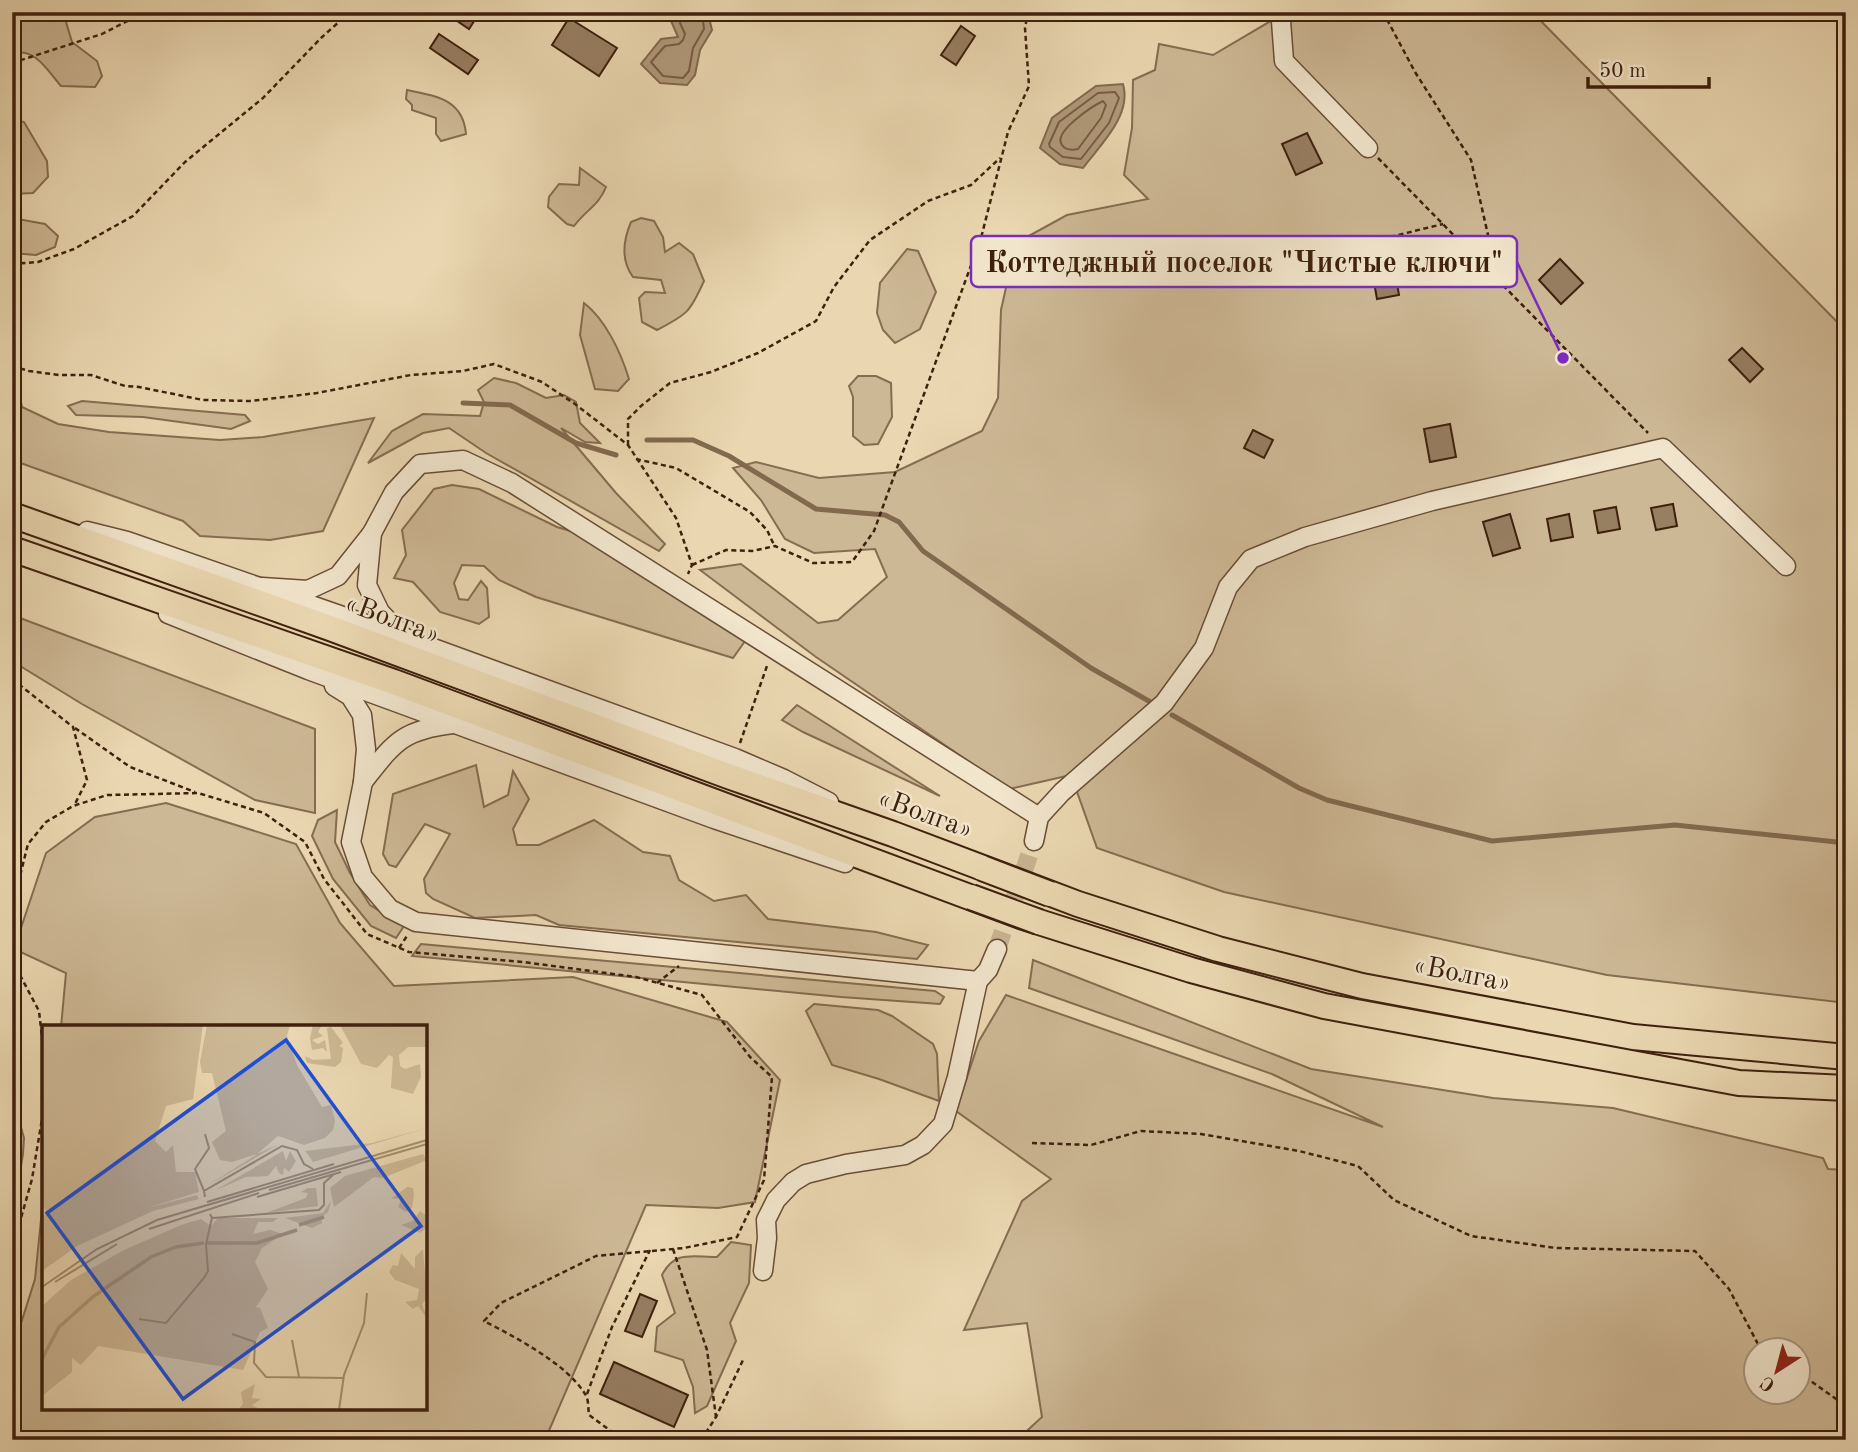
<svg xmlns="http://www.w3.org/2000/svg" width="1858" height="1452" font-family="'Old Standard TT',serif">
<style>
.green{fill:#cdb895;stroke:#866c51;stroke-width:2;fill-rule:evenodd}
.water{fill:#b09979;stroke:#82694e;stroke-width:2}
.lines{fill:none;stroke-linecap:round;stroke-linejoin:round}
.shore{stroke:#775c43;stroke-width:2}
.stream{stroke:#82694e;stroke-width:5}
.building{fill:#977f62;stroke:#3e200d;stroke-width:2}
.minor-tunnel{stroke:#c8b290;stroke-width:18;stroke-dasharray:18 9;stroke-linecap:butt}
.minor-casing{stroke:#694e36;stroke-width:21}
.highway-casing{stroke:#3e200d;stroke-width:28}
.path{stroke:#3e200d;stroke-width:2.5;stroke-dasharray:5 3.5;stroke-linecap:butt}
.minor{stroke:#f1e5cc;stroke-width:18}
.highway{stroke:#ead7b1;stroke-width:24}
.highway-bridge-casing{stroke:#3e200d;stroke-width:28;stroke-linecap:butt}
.highway-bridge{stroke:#ead7b1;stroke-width:24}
.labels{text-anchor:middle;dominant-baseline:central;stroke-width:5;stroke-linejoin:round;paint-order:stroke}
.street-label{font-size:28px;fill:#3e200d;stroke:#f1e5cc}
.inset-river{fill:none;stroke:#b09979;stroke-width:3.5}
.inset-road{fill:none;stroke:#a58e6f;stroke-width:2}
.view{fill:#1d4ed8;fill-opacity:0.15;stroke:#1d4ed8;stroke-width:3.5}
.inset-edge{fill:none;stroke:#3e200d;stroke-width:3.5}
.leader{fill:none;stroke:#7b2cbf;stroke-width:2.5}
.callout-dot{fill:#7b2cbf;stroke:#f1e5cc;stroke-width:2.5}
.callout{fill:#f1e5cc;stroke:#7b2cbf;stroke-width:2.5}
.callout-label{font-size:30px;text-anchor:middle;font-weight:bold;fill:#3e200d}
</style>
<rect width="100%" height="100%" fill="#ead7b1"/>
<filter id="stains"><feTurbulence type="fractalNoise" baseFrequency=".00286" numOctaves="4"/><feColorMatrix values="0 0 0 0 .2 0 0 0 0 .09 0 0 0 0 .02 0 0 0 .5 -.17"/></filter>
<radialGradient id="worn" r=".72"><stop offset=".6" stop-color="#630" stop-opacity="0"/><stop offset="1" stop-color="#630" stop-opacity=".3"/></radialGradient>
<g class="green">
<path d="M12 12H63L72 42 97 61 102 76 95 87 61 86C48 71 34 46 12 54Z"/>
<polygon points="1286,12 1532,12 1846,331 1846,1003 1607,975 1224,892 1097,848 1071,775 1009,789 816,657 700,570 741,564 818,623 838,620 887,577 875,549 814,553 785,539 761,500 733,468 756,462 819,478 895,472 982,431 998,398 1001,310 1016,243 1067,215 1148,199 1124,175 1132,128 1133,80 1155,70 1159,44 1213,55"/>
<path d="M407 90C436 96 463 99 466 134L441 141 436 134V118L412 110V105L406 99Z"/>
<polygon points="12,119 24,122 47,161 48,177 33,193 12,194"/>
<path d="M580 168 606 187C599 205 586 210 574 226L567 224 548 207 549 197 559 184 579 185Z"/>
<polygon points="12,218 45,224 58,236 55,247 36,255 12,253"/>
<path d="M641 218 654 221 663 237 665 252 679 243 693 254 704 281C690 312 688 314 657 330L642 322 639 298 645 292 665 293 661 280 633 277C621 261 623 241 631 222Z"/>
<polygon points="907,249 918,251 936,292 920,329 895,343 883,330 877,313 880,283"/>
<path d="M584 303C606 320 621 353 629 379L618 391 595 389 580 335Z"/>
<polygon points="858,376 876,376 891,383 892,417 878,444 864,445 853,436 853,397 849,386"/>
<polygon points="494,378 516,383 546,398 564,395 576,402 580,423 600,443 585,442 561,428 616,493 665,544 659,551 486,453 449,428 423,433 368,463 392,431 423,414 480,416 484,402 478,390"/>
<polygon points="12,384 17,385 22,407 58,424 109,432 220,440 263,437 374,418 323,531 270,540 200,536 183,521 12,460"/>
<polygon points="82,401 245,415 250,421 231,429 143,417 76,415 68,406"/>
<polygon points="452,485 479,489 557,527 574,532 745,641 733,658 536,597 499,580 484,566 462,565 454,583 459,599 468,600 481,581 487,588 489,617 479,624 440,612 413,582 394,578 406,555 402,530 434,489"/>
<polygon points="12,615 315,729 315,813 255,800 82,704 12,661"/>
<polygon points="797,705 940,796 803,732 782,720"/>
<polygon points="476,765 484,807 508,795 513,771 529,799 513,829 517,845 539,845 594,820 643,852 670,856 679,880 714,901 746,895 768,919 876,932 928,945 917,959 559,925 536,915 475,918 433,899 426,893 424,879 450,834 425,824 396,867 389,865 383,854 393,794"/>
<polygon points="166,803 296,844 340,923 394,986 573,977 727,1022 780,1080 755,1202 718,1208 646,1205 545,1440 12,1440 12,1352 35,1279 44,1190 44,1408 425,1408 425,1027 61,1027 66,973 14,949 46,853 95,817"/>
<polygon points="337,810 335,842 350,873 370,905 404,926 396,938 371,926 333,879 312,836 318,820"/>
<polygon points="421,944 935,991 944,997 940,1004 841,997 412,956"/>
<path d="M1033 960 1311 1069 1493 1098 1613 1108 1823 1158 1828 1169 1846 1170V1440H1017L1042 1417 1027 1323 964 1330 1022 1201 1051 1179 956 1111 979 1041 1006 995 1383 1127 1272 1074 1029 988ZM1756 1350H1798V1392H1756Z"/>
<polygon points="814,1004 878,1010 892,1016 933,1044 937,1054 939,1101 879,1079 832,1065 806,1011"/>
<polygon points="18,1116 24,1138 23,1154 12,1223 12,1123"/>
<path d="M731 1242 751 1245 749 1283 730 1323 736 1341 707 1406 695 1413 693 1387 683 1360 655 1351 657 1327 675 1313 662 1275C675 1250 692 1257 717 1257Z"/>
</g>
<g class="water">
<polygon points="679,12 708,13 712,30 700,50 695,75 687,85 660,83 641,64 661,39 678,37 671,21"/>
<path d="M1123 84C1132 115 1101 144 1083 168L1060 164 1040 148 1052 118 1096 86Z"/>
</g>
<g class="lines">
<g class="shore">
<polyline points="684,12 680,23 685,34 683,40 679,44 665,46 651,62 663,76 683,78 689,71 693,48 704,29 702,12"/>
<polygon points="1115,92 1119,98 1109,123 1081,159 1063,157 1050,147 1049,144 1059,122 1098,93"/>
<path d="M1103 101 1106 105 1101 118 1078 149C1073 150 1066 151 1062 145 1052 132 1093 106 1103 101Z"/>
</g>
<g class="stream">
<polyline points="463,403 510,405 576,443 616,455"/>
<polyline points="647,440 693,440 729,456 816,509 885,515 899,522 923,551 1091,668 1154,704"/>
<polyline points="1172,715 1299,788 1327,800 1492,841 1675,825 1846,843"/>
</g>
</g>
<g class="building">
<polygon points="444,12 473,12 478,15 469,29"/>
<polygon points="569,18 617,48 599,76 552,45"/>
<polygon points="961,26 975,36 956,65 941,55"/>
<polygon points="439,34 478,60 468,74 430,48"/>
<polygon points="1307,133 1322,163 1296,175 1282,144"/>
<polygon points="1560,259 1583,283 1561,304 1539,280"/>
<polygon points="1393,260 1399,295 1377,299 1371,265"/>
<polygon points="1742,348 1763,369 1750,382 1729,360"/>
<polygon points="1450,424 1456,457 1430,462 1424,429"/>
<polygon points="1253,430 1273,440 1264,458 1244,448"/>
<polygon points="1673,504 1677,526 1656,530 1651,508"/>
<polygon points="1616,507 1620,529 1598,533 1594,511"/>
<polygon points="1510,514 1520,548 1493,556 1483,522"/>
<polygon points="1569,514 1573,537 1551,541 1547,519"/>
<polygon points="640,1294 657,1301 642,1337 625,1331"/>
<polygon points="614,1362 688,1395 674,1427 600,1394"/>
</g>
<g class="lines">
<polyline class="minor-tunnel" points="997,949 1034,841"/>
<defs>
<g id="minor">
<polyline points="1285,12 1281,21 1284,61 1368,148"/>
<polyline points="87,531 127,541 403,637 735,758 784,779 829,802"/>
<polyline points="372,533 367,585 380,612 401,634"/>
<polyline points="262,587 308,590 338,576 372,533 394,492 420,464 463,460 512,483 1039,817 1034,841"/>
<polyline points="168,614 308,670 714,819 845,863"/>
<polyline points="334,686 350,696 362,715 366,749 363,782 351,842 363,877 390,909 416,922 978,981 988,970 997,949"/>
<path d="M363 782C394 743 401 730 453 724"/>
<polyline points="1039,817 1062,792 1164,703 1204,648 1228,587 1251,559 1305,537 1432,501 1663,448 1786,566"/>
<polyline points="763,1271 767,1238 766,1220 776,1200 793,1182 806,1174 846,1164 905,1155 923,1145 943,1124 957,1077 978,981"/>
</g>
<g id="highway">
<polyline points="12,515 330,628 728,776 893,834 1078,904 1218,949 1362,986 1633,1037 1846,1057"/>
<polyline points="12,549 394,682 1023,917 1191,970 1324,1006 1739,1083 1846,1088"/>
</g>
</defs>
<use href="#minor" class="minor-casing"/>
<use href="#highway" class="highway-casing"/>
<g class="path">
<polyline points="1383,12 1415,72 1471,160 1498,279"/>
<polyline points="12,63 102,34 145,12"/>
<polyline points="1378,158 1648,433"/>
<polyline points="1349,247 1443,224"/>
<polyline points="12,264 38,262 74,249 133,216 185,162 263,98 321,38 350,12"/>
<polyline points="12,366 29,371 59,375 91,375 125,386 139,387 203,400 251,401 317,393 411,375 463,371 494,364 542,382 575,404 628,445 676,518 692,565 688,574"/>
<polyline points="628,445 628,419 641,406 670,383 711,372 758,353 816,321 834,287 870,240 928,201 971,185 1000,158"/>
<polyline points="636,459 676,468 750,512 767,530 774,545"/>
<polyline points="692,565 726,550 752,551 775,546 813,563 852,562 874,531 981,238 1008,132 1029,86 1025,28 1028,12"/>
<polyline points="12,679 73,727 87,780 74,806"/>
<polyline points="75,728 130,767 195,792"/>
<polyline points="740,743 768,663"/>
<path d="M12 908 28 844 46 822 73 806 107 795 198 793 264 813 305 842 324 879 367 934 409 952 523 962 636 977 702 995 750 1057 772 1077 764 1180 737 1237 684 1248 596 1256 501 1303 484 1321C515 1337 567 1364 585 1394 589 1399 588 1409 589 1415L623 1440"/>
<polyline points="399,948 407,936"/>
<polyline points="12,960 39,1011 44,1055"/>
<polyline points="657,983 679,966"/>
<polyline points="1032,1143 1091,1145 1141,1131 1201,1134 1299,1151 1358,1166 1394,1200 1471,1236 1556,1248 1695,1251 1729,1289 1759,1346 1766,1350"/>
<polyline points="673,1249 707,1350 716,1417"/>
<polyline points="12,1250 32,1179 44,1107"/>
<polyline points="1798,1372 1846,1406"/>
<polyline points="587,1394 612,1327 650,1250"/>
<polyline points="701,1440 716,1417 743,1360"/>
</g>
<use href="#minor" class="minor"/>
<use href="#highway" class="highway"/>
<defs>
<g id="highway-bridge">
<polyline points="982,868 1050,894"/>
<polyline points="971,897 1039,922"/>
</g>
</defs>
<use href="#highway-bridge" class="highway-bridge-casing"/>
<use href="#highway-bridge" class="highway-bridge"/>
</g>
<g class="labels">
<g class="street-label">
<text transform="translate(392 620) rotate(20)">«Волга»</text>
<text transform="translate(925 815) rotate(20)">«Волга»</text>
<text transform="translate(1462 975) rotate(11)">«Волга»</text>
</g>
</g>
<g transform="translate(42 1025)">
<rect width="385" height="385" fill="#ead7b1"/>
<path d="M0 0H161L151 74 124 81 113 116 124 127 131 120 134 147H153L157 167 105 183 155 170 157 174 111 186 35 221 0 246V194L4 187 0 178ZM165 0H248L245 11 255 40 280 82 289 80 293 96 291 105 283 113 262 120 236 111 215 129 237 119 165 161 215 129 190 137 178 135 170 117 184 106 170 48H160L158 37ZM271 0H280L276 7 281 11 270 15 276 19 283 15 285 27 281 23 270 25 268 13ZM298 0H385V22H366L357 30 358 41 363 44 378 39 379 52 371 69 349 63 351 32 347 30 335 43 319 39ZM289 2 301 18 297 21 301 23 299 37 293 42 265 38 263 31 271 35 289 34 285 3ZM385 103 271 137 263 126 330 118ZM241 126 244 136 248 126 254 136 247 147 242 143 241 150 237 148 234 141 226 151 204 152 172 166ZM381 129 385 135 341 153 332 152 292 182 288 163 303 151ZM365 162 371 163 372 170 370 183 364 187 356 182 360 173 349 174ZM265 163H274L276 181 224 188 264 173 266 168 259 167ZM289 176 286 187 279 192 280 198 270 203 243 193 281 188ZM378 186 385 191V202L378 208 359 200 371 196ZM176 193H236L231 197H216L211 209 228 205 241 209 220 223 213 237 226 264 214 282 218 283 226 303 218 307 201 345 56 321 39 340 30 333V347L0 371V281L29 255 82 225 139 200 159 194 169 201ZM381 224 385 273 380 279 385 293 376 281 371 284 363 277 375 275 377 264 353 255 347 247 351 240 356 241 359 228 373 244V232ZM213 359 210 373 219 374 210 380 219 385H196L201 379 199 367Z" fill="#cdb895"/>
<path class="inset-river" d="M257 200 282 192M165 218H215L255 205M0 334 17 302 52 271 109 232 134 222 162 218"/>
<path class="inset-road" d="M227 165 385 119M162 166 153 144 167 123 163 109M163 172 162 166 240 121 255 125 262 139 271 144M215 172 299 147M165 177 292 139M168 189 170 193 277 185 282 180V158L291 150M107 204 217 168M13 257 75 219M0 262 55 224 115 195 385 115M97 294 124 298 162 253 166 246 164 219 170 193M190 309 213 317 212 338 224 352 301 353M250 315 257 352M297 385 302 350 322 298 325 268"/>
<path class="view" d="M244 15 379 201 141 374 5 188Z"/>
<rect width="385" height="385" class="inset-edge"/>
</g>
<path class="leader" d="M1563 358L1517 262"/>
<circle class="callout-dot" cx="1563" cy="358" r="7"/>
<rect class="callout" x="971" y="236" width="546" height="51" rx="7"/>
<g class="callout-label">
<text x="1244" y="272">Коттеджный поселок "Чистые ключи"</text>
</g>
<rect width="1858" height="1452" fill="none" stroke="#ead7b1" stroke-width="42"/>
<rect x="14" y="14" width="1830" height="1424" fill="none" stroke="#3e200d" stroke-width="3.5"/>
<rect x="21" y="21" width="1816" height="1410" fill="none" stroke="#3e200d" stroke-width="2"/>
<g transform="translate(1777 1371) rotate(216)"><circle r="33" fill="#f1e5cc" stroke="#a99680" stroke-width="2"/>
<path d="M0-5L12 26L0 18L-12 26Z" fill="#8f2418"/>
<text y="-10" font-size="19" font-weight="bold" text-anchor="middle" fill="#3e200d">С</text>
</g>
<path d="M1588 77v10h121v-10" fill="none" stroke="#3e200d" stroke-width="3.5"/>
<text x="1599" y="77" font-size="21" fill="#3e200d" stroke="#f1e5cc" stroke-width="5" paint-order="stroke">50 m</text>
<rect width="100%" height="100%" filter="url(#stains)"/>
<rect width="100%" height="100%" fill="url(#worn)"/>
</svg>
